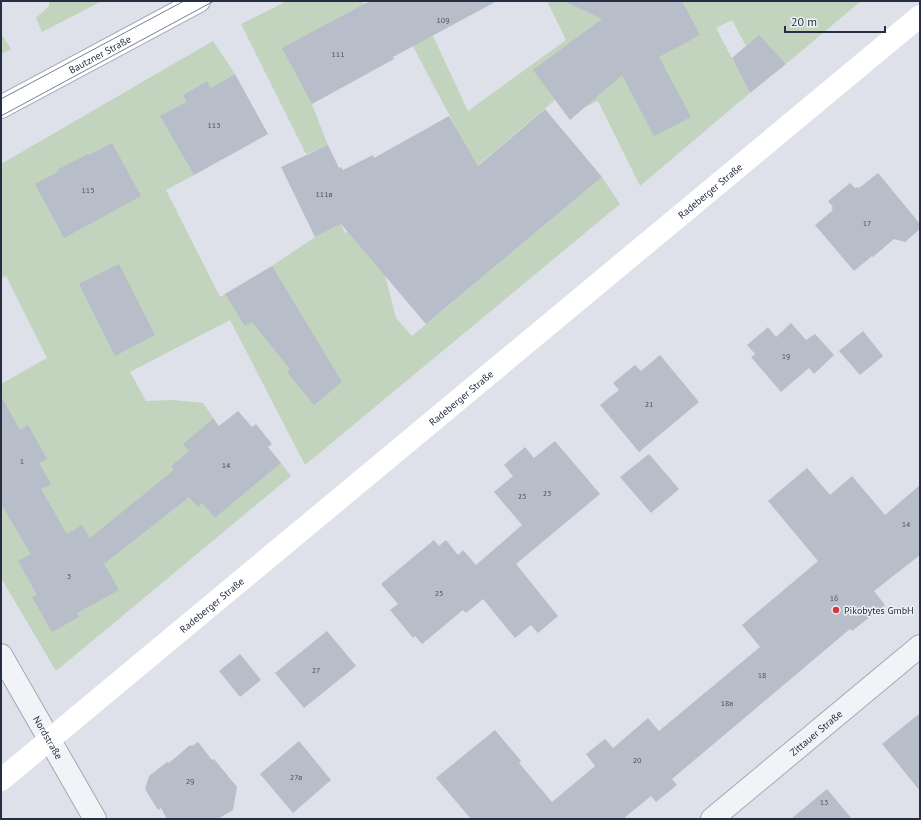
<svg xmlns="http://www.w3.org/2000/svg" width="921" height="820" font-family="'PT Sans',sans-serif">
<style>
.green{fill:#c2d4be}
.building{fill:#b7bdc9}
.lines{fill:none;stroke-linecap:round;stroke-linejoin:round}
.street-casing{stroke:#a3a8b4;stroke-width:24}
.primary-casing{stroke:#9ca4b6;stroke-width:24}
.street{stroke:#f1f3f7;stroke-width:22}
.secondary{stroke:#fff;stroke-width:22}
.primary{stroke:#fff;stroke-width:22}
.tram{stroke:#767f94;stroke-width:1}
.poi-dot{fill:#dc3542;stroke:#edf1f7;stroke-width:1.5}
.labels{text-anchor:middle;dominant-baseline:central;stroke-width:3;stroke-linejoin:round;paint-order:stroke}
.number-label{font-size:8px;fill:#4a5264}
.street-label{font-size:10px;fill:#252e42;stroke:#edf1f7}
.poi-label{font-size:10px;fill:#252e42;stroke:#edf1f7;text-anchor:start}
</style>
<rect width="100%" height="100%" fill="#dee1e9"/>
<g class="green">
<polygon points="49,1 102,1 42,32 36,18 49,6"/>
<polygon points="287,1 360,1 365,4 312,104 328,146 306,154 241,24"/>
<polygon points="389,1 414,1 433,36 468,111 566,40 547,1 861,1 786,64 759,36 746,46 732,20 716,28 750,93 640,186 598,101 585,107 569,88 370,257 385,275 396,318 412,336 602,177 620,204 305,465 230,320 130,372 146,401 173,400 203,403 219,426 171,466 215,518 281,463 291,476 56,671 1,578 1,384 47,358 6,276 1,278 1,164 213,41 235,74 211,88 207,81 183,95 186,102 161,116 194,175 166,190 220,297 272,266 315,237 341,224 345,233 354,229 463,141"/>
<polygon points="1,36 3,36 11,49 1,54"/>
</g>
<g class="building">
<polygon points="370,1 497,1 393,57 394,59 312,104 282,48"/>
<polygon points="564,1 682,1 700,35 659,57 691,117 654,136 622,75 570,120 533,70 602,19"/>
<polygon points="759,35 786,64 750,93 732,58"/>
<polygon points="235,74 268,134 194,175 160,116 186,102 183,95 207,81 211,88"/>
<polygon points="545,109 602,177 426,324 341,224 315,237 281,167 328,145 339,168 341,167 343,170 373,155 374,158 449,116 478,166"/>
<polygon points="112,143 141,196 64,238 35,184 58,172 57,170 88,154 89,155"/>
<polygon points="878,173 920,224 920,229 905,242 894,239 873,257 872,256 854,271 815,225 833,210 831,208 833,207 828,201 850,183 855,188 858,187 859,188"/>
<polygon points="119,264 155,335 115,356 79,284"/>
<polygon points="272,266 342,382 314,405 287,372 290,369 252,322 245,326 225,294"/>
<polygon points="791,323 806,340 815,334 834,355 814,374 809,368 781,392 751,357 755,354 747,345 768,327 776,337"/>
<polygon points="863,331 883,356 860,375 839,351"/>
<polygon points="660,355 699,402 639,452 600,405 619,390 613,383 635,365 641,371"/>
<polygon points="1,396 20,430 28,425 47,459 39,463 51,484 41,489 67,534 82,525 90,538 174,470 171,466 189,451 183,444 213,419 219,426 238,411 252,427 256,424 272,444 268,447 281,463 215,518 202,503 198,507 189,497 104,564 119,590 77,613 79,617 52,632 32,597 37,595 18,561 31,554 1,504"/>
<polygon points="555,441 600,494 516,564 558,616 538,633 531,625 515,638 483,599 466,613 463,610 422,644 415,636 413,638 390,610 398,604 381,584 434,540 439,546 446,540 458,555 463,550 476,565 522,525 494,492 513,476 504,465 525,447 534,458"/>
<polygon points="649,454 679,489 651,513 620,477"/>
<polygon points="807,468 830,495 852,476 885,515 920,485 920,555 874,591 885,605 852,631 850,629 672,779 677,785 656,802 651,796 623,819 471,819 436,778 495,730 521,761 519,763 552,802 595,766 586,754 605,739 613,748 648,718 659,731 760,647 742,625 818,561 768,501"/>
<polygon points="327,631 356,666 304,708 275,673"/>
<polygon points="240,654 261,680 240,697 219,671"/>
<polygon points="920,713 920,791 882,744"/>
<polygon points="299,741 331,780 293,813 260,774"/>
<polygon points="198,742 212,760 214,759 237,787 233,810 218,819 167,819 161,808 158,810 145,789 149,776 167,762 169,763 190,745 192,746"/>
<polygon points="827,789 852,819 791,819"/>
</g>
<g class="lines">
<defs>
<g id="street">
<path id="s1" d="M1 655 95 819"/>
<path id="s2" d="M712 819 920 646"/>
</g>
<g id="primary">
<path id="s4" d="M1 107 199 1"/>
</g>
</defs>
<use href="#street" class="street-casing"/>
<use href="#primary" class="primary-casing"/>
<use href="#street" class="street"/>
<path class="secondary" id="s3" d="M1 780 920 16"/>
<use href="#primary" class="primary"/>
<g class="tram">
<polyline points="1,99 184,1"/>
<polyline points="1,116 214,1"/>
</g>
</g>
<circle class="poi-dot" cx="836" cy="610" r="4"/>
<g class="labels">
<g class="number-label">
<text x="443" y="20">109</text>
<text x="338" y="54">111</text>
<text x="214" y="125">113</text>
<text x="88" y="190">115</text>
<text x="324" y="194">111a</text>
<text x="867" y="223">17</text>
<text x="786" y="356">19</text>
<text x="649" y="404">21</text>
<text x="22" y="461">1</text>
<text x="226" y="465">14</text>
<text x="547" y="493">23</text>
<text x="522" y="496">23</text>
<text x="906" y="524">14</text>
<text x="69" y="576">3</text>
<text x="439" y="593">25</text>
<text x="834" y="598">16</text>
<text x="316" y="670">27</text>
<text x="762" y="675">18</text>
<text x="727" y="703">18a</text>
<text x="637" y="760">20</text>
<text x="296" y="777">27a</text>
<text x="190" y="781">29</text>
<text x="824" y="802">13</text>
</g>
<g class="street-label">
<text stroke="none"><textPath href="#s4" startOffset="112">Bautzner Straße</textPath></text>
<text stroke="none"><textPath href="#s3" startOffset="922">Radeberger Straße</textPath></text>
<text stroke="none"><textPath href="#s3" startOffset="598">Radeberger Straße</textPath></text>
<text stroke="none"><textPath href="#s3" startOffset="274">Radeberger Straße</textPath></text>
<text stroke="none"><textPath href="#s2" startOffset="135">Zittauer Straße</textPath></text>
<text stroke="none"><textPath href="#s1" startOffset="95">Nordstraße</textPath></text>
</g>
<g class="poi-label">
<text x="844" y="610">Pikobytes GmbH</text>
</g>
</g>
<rect width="921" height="820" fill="none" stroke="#252e42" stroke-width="4"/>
<path d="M785 26v6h100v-6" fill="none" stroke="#252e42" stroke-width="2"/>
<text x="791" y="26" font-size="12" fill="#252e42" stroke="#edf1f7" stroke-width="3" paint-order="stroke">20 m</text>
</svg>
